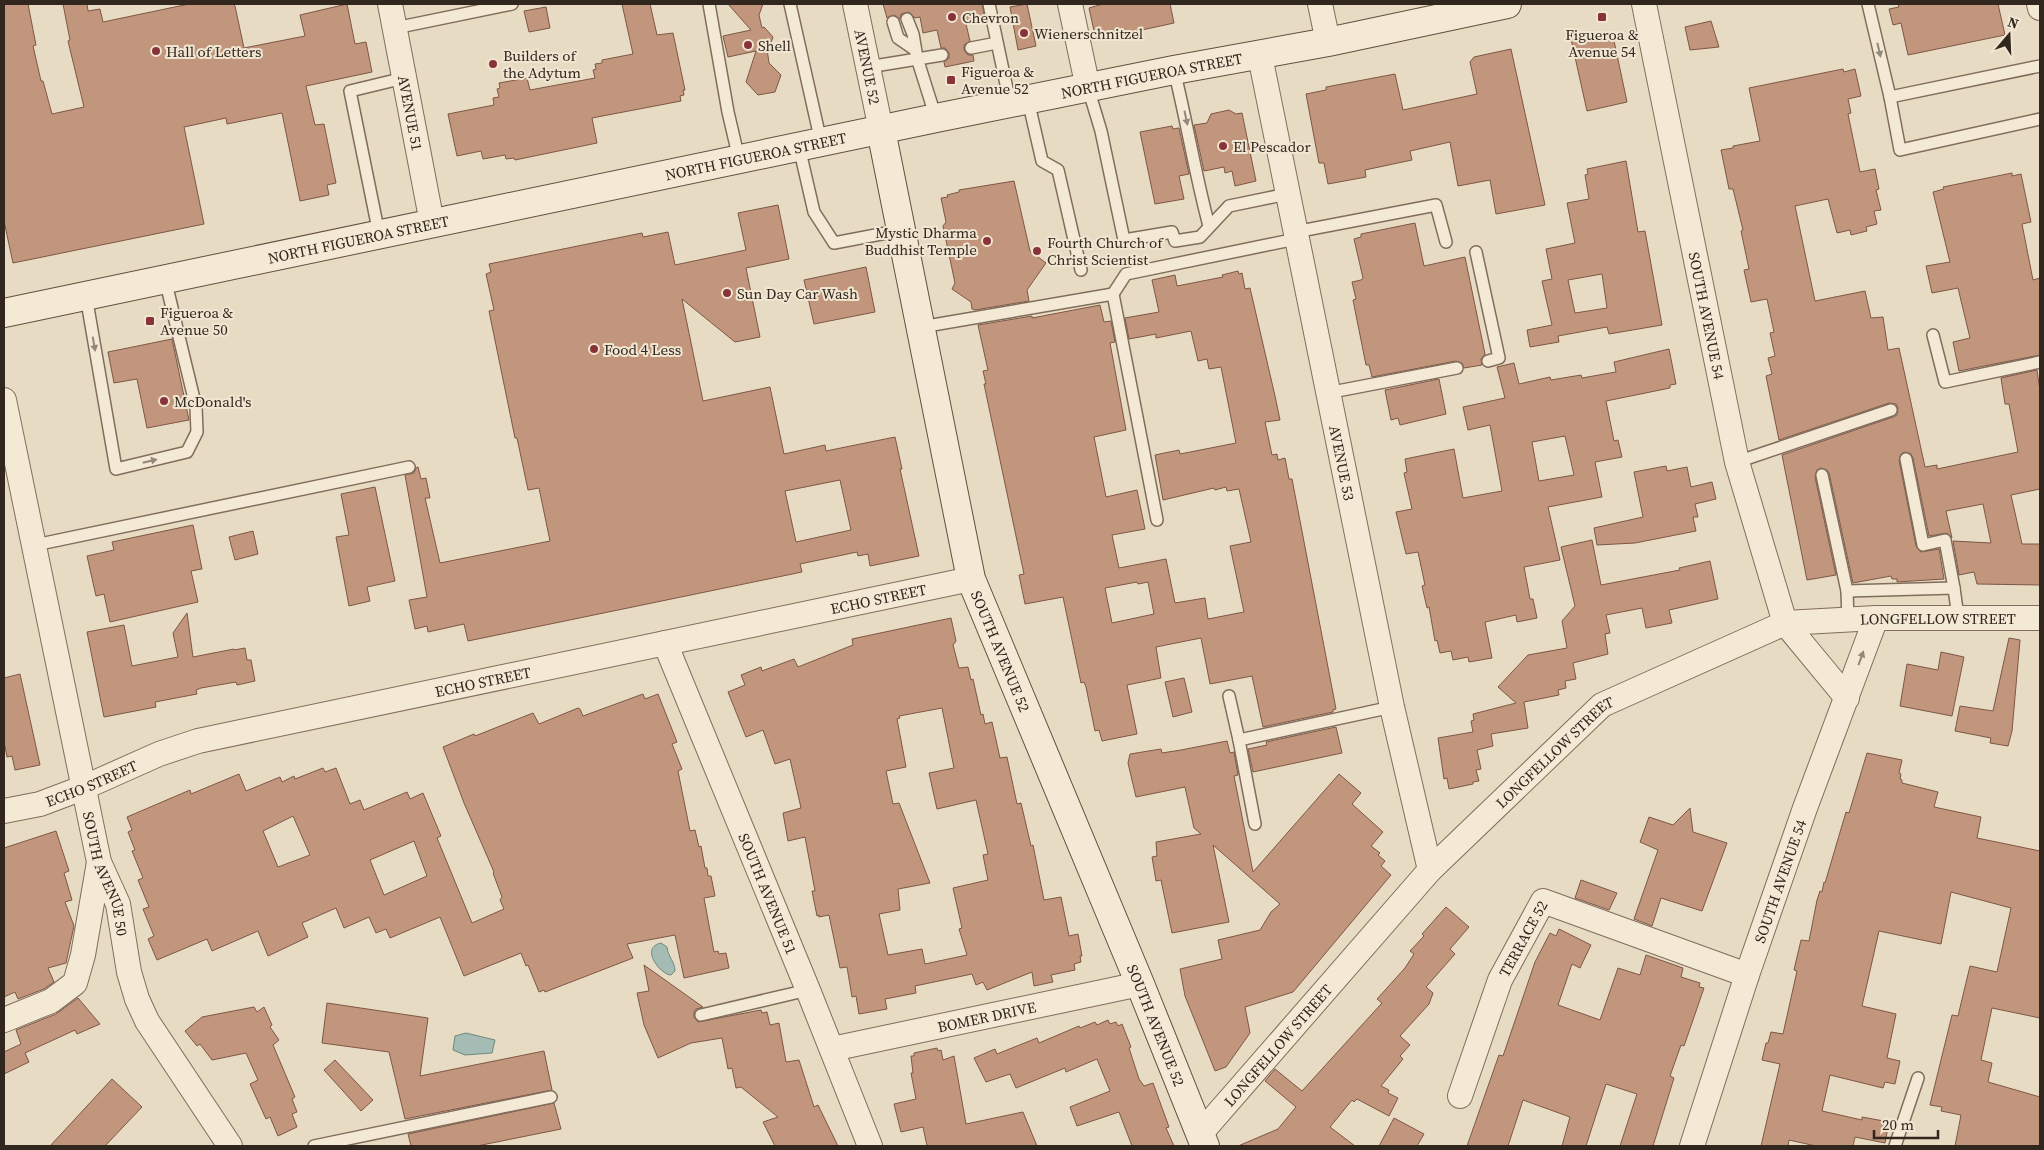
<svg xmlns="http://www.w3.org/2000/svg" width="2044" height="1150" font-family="'Source Serif 4',serif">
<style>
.water{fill:#a5bcb4;stroke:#6d8980}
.building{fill:#c2967d;stroke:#7d5745;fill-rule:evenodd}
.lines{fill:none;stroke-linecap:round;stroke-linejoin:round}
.lane-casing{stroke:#806d5c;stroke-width:14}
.street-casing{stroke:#806d5c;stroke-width:26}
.secondary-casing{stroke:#624f3f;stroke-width:30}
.lane{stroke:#f4e9d5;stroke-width:11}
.street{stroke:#f4e9d5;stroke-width:24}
.secondary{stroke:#f4e9d5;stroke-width:28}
.oneway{fill:#93887a}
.poi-dot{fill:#883339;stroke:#f1e6d2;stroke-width:2}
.labels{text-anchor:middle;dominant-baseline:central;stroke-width:4;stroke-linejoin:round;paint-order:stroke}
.poi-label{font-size:15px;fill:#32271e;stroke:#f1e6d2;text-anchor:start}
.street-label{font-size:15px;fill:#32271e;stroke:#f1e6d2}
</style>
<rect width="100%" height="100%" fill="#e8dbc3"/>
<g class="water">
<path d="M661 943 667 947C668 957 675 962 675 971L671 975C661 975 639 948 661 943Z"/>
<polygon points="466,1033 495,1040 492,1053 465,1055 453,1050 455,1036"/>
</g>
<g class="building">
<polygon points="4,4 28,4 36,45 33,46 41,81 43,81 52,114 84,107 68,41 70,40 63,4 87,4 88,11 100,9 103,22 189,4 233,4 235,6 244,48 305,36 300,15 347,4 355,44 366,42 372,72 306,86 315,125 324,124 336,183 327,185 329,195 300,201 282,113 227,124 226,118 184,127 204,224 13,263 4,221"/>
<polygon points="622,4 650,4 657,35 673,33 685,90 683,90 684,95 680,96 681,101 592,118 597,143 515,160 514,158 506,159 505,155 483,159 481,151 457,156 448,114 494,105 493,98 499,97 497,89 500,88 499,83 527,78 530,90 595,78 593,70 596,69 595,64 602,63 602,60 633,54"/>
<polygon points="728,4 763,4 759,15 762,28 764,27 773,37 769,48 767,49 769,63 781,75 775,92 758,95 746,82 756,51 728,57 723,36 751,30"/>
<polygon points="883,4 982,4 985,19 966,24 970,41 964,45 964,50 968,55 973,55 974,61 945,67 944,62 949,58 949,53 945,48 941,48 937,30 923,33 920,17 915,18 909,12 901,14 900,19 894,15 887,18"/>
<polygon points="1027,4 1036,46 1018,50 1010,7"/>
<polygon points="1103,4 1170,4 1174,23 1096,40 1089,8"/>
<polygon points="1898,4 1998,4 2005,35 1908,55 1901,23 1893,25 1889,9 1899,7"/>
<polygon points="546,7 550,28 529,32 524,11"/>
<polygon points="1711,21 1719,47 1690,50 1685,27"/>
<polygon points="1602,33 1603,38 1613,36 1627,102 1587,111 1571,39"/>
<polygon points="1511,49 1545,205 1496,214 1490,180 1458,186 1450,142 1410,151 1412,160 1365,170 1366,177 1328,184 1324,163 1319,163 1306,94 1326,90 1326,87 1395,74 1403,110 1477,94 1470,62 1474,57"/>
<polygon points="1843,69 1844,72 1855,69 1861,96 1848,99 1851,113 1848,114 1860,172 1875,169 1879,189 1876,190 1881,210 1874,211 1877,224 1866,227 1867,231 1851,235 1850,230 1837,233 1828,199 1795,206 1815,301 1865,291 1871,318 1883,317 1888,350 1899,348 1925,467 1937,465 1937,469 2018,452 2009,404 2005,404 2001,378 2037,370 2040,391 2040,489 2011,495 2022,544 2040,544 2040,585 1977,584 1974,572 1959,575 1953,541 1991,543 1983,504 1946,511 1952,538 1947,533 1929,536 1913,458 1911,454 1905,452 1901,454 1899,460 1916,546 1921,552 1939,549 1944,579 1897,582 1897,579 1892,579 1891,576 1853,583 1829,473 1827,470 1821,468 1817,470 1815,477 1836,575 1807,580 1782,455 1893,417 1897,415 1898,408 1896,404 1889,403 1779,440 1766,376 1772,374 1768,358 1775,356 1770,333 1774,332 1767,299 1751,302 1744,270 1749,269 1741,231 1743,230 1733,189 1729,189 1721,150 1733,148 1733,146 1760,141 1749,88"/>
<polygon points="1229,110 1236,114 1242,113 1256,181 1235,186 1232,171 1225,173 1224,167 1204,171 1194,125 1207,123 1211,114"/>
<polygon points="1172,126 1173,129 1179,128 1189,174 1179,176 1184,199 1155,204 1140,132"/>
<path d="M1626 161 1638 232 1645 231 1662 325 1609 334 1607 327 1558 336 1559 342 1530 347 1527 330 1552 325 1542 281 1552 279 1546 249 1575 243 1567 203 1589 199 1585 175 1588 174 1587 169ZM1602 274 1607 308 1575 313 1568 280Z"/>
<polygon points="2012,173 2012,176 2021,174 2031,222 2022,224 2033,280 2040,278 2040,355 1959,371 1953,342 1970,338 1958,288 1932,293 1926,266 1950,262 1933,192 1944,189 1943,187"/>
<polygon points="1014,181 1030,251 1046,263 1027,290 1029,301 975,310 972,309 971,302 952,289 955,283 943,226 946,222 941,198 948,197 947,195 959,192 959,190"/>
<path d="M778 205 789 259 746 268 760 337 735 342 682 299 703 401 770 387 784 454 825 445 826 451 895 437 902 469H900L919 556 870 566 868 554 858 556 857 552 800 564 802 572 468 641 464 624 428 632 427 626 415 629 409 600 427 597 405 475 414 473 416 468 418 467 421 479 426 478 430 498H425L440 563 550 541 539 488 528 490 517 438H515L489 311 494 310 486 274 491 272 489 264 642 233 643 237 668 232 675 265 746 250 738 213ZM840 480 851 530 796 542 785 491Z"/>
<polygon points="1415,223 1424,266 1465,257 1485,354 1481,359 1482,365 1464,368 1462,363 1456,361 1372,377 1369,365 1366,365 1353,300 1356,299 1352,282 1361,280 1363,278 1354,239 1361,237 1361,234"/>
<polygon points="866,267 875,312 814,324 804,280"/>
<path d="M1238 271 1239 274 1242 273 1245 289 1250 288 1275 396 1280 420 1265 422 1272 455 1277 454 1278 460 1285 458 1289 479H1292L1336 709 1333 710V712L1263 727 1252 676 1210 684 1201 638 1156 647 1161 678 1127 685 1137 734 1102 741 1099 730 1095 731 1086 687 1084 682 1081 683 1063 597 1025 604 1019 575 1024 574 984 384H986L983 371 988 370 978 325 1032 316V318L1100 305 1104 322 1111 321 1115 342 1110 343 1126 430 1094 437 1106 497 1137 490 1145 529 1112 535 1119 568 1166 559 1175 603 1205 598 1208 619 1244 612 1230 546 1251 542 1239 489 1227 491 1226 487 1215 490 1214 488 1163 500 1155 455 1179 450 1180 454 1236 443 1221 367 1209 369 1207 359 1198 361 1191 331 1156 338V334L1129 339 1125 318 1159 312 1152 280 1175 275 1177 286 1223 277 1222 275ZM1137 582 1138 584 1148 582 1154 614 1112 623 1105 588Z"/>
<polygon points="172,339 189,420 147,428 137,379 114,383 108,352"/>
<path d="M1669 349 1676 384 1670 385V388L1606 401 1614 441 1618 440 1622 457 1595 462 1602 497 1548 507 1560 560 1524 567 1530 599H1533L1537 618 1517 622 1516 615 1485 622 1492 658 1469 662 1468 657 1453 660 1451 651 1440 653 1437 640 1435 641 1429 607 1427 608 1422 586 1425 585 1418 552 1406 554 1396 512 1412 509 1404 473 1407 472 1405 459 1454 449 1463 498 1502 491 1490 425 1468 430 1463 407 1505 398 1497 367 1514 363 1519 384 1550 377 1551 380 1581 375 1582 378 1616 372 1614 362ZM1565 436 1574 475 1539 481 1532 442Z"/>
<polygon points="1439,379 1446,414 1400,425 1398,418 1391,420 1385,390"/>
<polygon points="1666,466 1667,471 1687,467 1691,487 1712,482 1716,499 1695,504 1698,517 1693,517 1696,531 1635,543 1597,545 1594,528 1643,517 1634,472"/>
<polygon points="375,487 395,581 367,587 370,601 349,606 336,537 349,535 341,494"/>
<polygon points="193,525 202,569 191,571 198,602 110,622 104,594 96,596 87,556 114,550 112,542"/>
<polygon points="253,531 258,554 235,560 229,537"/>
<polygon points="1592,540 1601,585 1680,570 1679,568 1710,561 1718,599 1669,610 1672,623 1646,628 1642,608 1606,615 1610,633 1605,634 1608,654 1573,663 1576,679 1565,681 1566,688 1558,690 1559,695 1524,702 1528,728 1491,734 1493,746 1477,750 1481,769 1476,770 1479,781 1473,782 1473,784 1449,789 1447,778 1444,779 1438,738 1473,732 1471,721 1474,720 1473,714 1516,703 1498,687 1528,655 1567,648 1562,621 1575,606 1561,547"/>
<polygon points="187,613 193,657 234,649 234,650 245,648 247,660 251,660 255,681 237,685 236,682 201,688 196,690 197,694 155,702 156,707 104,717 87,632 124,625 132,666 178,657 173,633"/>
<path d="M951 618 956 641 953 645 959 668 968 667 971 680 973 679 981 715 983 714 985 724 992 722 1000 758 1007 757 1017 804 1021 803 1031 846 1033 845 1044 900 1061 897 1069 936 1078 934 1082 956H1080L1081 962 1074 964 1075 970 1051 975 1053 982 1034 986 1032 972 987 990 983 982 976 985 972 974 915 986 916 993 885 999 887 1009 859 1014 856 996 852 997 847 967 840 968 829 915 819 917V915L817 916 812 891H815L805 837 788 841 783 813 801 808 790 759 775 764 763 730 746 737 728 692 745 685 741 675 761 667 762 671 794 659 798 667 853 645 852 639ZM942 708 954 768 929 773 937 809 976 800 988 854 983 855 988 880 953 888 962 928 959 929 967 955 925 964 922 949 888 955 879 914 900 910 898 889 930 883 899 803 893 804 886 771 906 767 897 719 900 718 899 716Z"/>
<polygon points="2009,638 2020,640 2012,731 2008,746 1990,743 1991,738 1955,731 1960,706 1993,711"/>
<polygon points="1941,652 1964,657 1952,716 1900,706 1907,664 1938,670"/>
<polygon points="20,674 40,765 15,770 12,756 7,757 4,742 4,678"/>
<polygon points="1184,678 1192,712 1173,717 1165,682"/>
<path d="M643 694 645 699 658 694 677 742 672 744 682 769 678 771 690 831 695 830 699 847 701 846 705 868H707L708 876H711L715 896 704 898 714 952 718 951 719 954 726 953 729 968 684 978 675 935 627 944 633 958 545 992 544 990 539 992 528 965 526 966 521 953 464 976 440 917 390 938 386 929 376 933 369 917 344 928 336 908 302 923 308 937 268 956 258 931 212 951 207 939 157 960 148 939 154 936 143 909 149 907 138 880 143 878 132 851 135 850 128 832 132 830 127 817 190 790 191 794 239 774 246 791 280 777 282 782 294 776 295 779 323 768 325 772 336 768 350 804 360 800 364 810 407 792 410 799 423 793 441 836 437 838 472 923 504 909 500 900 502 897 493 873 494 872 464 803 443 747 474 734 475 736 533 713 539 724 578 708 580 709 583 716ZM293 816 310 855 278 867 263 831ZM414 841 427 876 384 895 370 860Z"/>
<polygon points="1336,727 1342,753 1253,772 1248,749 1267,745 1266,742"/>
<polygon points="1227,741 1230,753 1234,752 1238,775 1234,776 1253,872 1339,774 1361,793 1352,804 1383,832 1371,846 1380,853 1378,855 1385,861 1381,866 1391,875 1293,992 1245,1007 1250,1033 1226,1067 1215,1071 1185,996 1180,969 1222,959 1218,940 1260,930 1271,912 1280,904 1213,845 1229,922 1172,933 1161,880 1156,881 1152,857 1157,856 1156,842 1201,834 1194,828 1185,787 1136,797 1128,763 1130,754 1161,749 1162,753 1181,750"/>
<polygon points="1867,753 1902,760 1899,773 1901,774 1900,779 1902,780 1902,783 1938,792 1934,807 1981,817 1977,838 2040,851 2040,1018 1992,1008 1981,1060 1992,1063 1988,1082 2040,1097 2040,1146 1955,1146 1961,1115 1941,1111 1942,1107 1930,1105 1952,1015 1958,1016 1970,966 1997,972 2011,908 1951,892 1941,944 1879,931 1862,1006 1896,1014 1887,1058 1900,1061 1895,1084 1885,1082 1883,1088 1830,1075 1822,1111 1862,1120 1862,1117 1889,1122 1885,1143 1855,1137 1853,1146 1816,1146 1789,1140 1788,1146 1761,1146 1780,1064 1762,1060 1766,1043 1768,1043 1771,1032 1783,1034 1797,971 1794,970 1801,940 1809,941 1817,900 1820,891 1822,892 1824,882 1825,883 1846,812 1849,813"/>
<polygon points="1690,808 1693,832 1727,843 1702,911 1661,898 1652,926 1634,919 1658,850 1640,842 1649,817 1673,825"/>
<polygon points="56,831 69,871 64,873 72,900 65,902 74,926 66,963 48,968 54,982 44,989 18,999 15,992 4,997 4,848"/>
<polygon points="1581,880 1617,893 1609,910 1575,898"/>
<polygon points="1446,907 1469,927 1450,949 1455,954 1426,987 1433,993 1429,1004 1400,1036 1410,1045 1400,1056 1403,1059 1381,1086 1389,1090 1388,1093 1398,1098 1389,1116 1357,1099 1354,1102 1352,1100 1330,1127 1355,1146 1238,1146 1278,1129 1296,1107 1265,1081 1275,1069 1302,1091 1382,1003 1377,999 1405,968 1414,954 1410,951 1424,936 1422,934"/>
<polygon points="1559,929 1591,945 1580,968 1572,964 1558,1005 1600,1020 1618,968 1640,975 1646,955 1683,968 1681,977 1700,983 1699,987 1704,988 1684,1046 1681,1045 1670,1076 1674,1078 1653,1146 1620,1146 1637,1094 1606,1084 1586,1146 1562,1146 1570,1117 1523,1100 1508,1146 1467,1146 1499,1055 1503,1056 1535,962 1550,933 1556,936"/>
<polygon points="644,965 703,1007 696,1009 694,1012 694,1017 698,1022 761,1010 762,1013 767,1012 770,1025 779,1023 786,1062 799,1060 814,1107 818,1105 838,1146 775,1146 763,1122 778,1117 741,1087 736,1088 732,1068 728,1069 722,1038 691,1043 658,1058 644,1025 637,993 649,991"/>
<polygon points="78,998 100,1024 77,1034 75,1030 25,1053 29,1062 4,1074 4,1052 21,1044 16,1030 56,1014"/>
<polygon points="327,1003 428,1018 420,1076 544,1051 552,1090 405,1119 389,1052 322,1043"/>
<polygon points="254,1007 257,1012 264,1007 272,1025 270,1027 279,1040 273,1045 295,1097 292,1099 297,1112 292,1114 297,1127 278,1136 270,1117 266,1119 250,1084 258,1080 246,1053 212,1060 200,1044 197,1046 185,1031 202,1017"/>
<polygon points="1108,1020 1110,1024 1116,1022 1118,1026 1122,1024 1131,1047 1129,1048 1139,1079 1144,1086 1153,1083 1169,1127 1166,1128 1174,1146 1132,1146 1119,1112 1077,1126 1070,1107 1110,1091 1097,1059 1066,1072 1065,1068 1016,1088 1010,1074 986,1082 974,1058 995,1049 997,1054 1037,1038 1039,1043 1079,1026 1080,1028 1095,1022 1097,1025"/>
<polygon points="937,1048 938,1051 941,1050 943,1060 954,1056 966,1124 1023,1112 1037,1146 927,1146 923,1127 901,1132 894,1104 916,1099 911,1073 913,1073 911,1056 914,1056 914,1053"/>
<polygon points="335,1060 373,1100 361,1111 324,1070"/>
<polygon points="112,1079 142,1107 105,1146 50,1146"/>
<polygon points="554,1103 561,1129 477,1146 411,1146 408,1134"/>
<polygon points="1394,1118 1424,1134 1417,1146 1379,1146"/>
</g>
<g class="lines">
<defs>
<g id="lane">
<polyline points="709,4 728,112 739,159"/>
<polyline points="790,4 821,142"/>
<polyline points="989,4 1010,103"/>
<polyline points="1868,4 1890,97 1900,150 2040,119"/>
<polyline points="907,19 913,34 917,58 936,118"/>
<polyline points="893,22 898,38 914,49"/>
<polyline points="395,28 512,4"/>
<polyline points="971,48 997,43"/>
<polyline points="868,67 942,55"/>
<path d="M1174 70C1187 122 1195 174 1209 226"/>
<polyline points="1088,88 1101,131 1124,240 1172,232 1175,241 1200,237 1229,206 1287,194"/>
<polyline points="1890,97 2040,66"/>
<polyline points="1028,100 1042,161 1058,170 1081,270"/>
<polyline points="799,147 814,212 834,243 902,230"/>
<polyline points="1295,232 1436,205 1446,242"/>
<polyline points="379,234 350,91 404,78"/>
<polyline points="1476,252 1499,358 1488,361"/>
<polyline points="1113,294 1126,274 1296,239"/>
<polyline points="86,296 116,469 187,452 197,432 196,407 165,279"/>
<polyline points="921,327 1113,294 1157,520"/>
<polyline points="1933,335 1945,382 2040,362"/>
<polyline points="1327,393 1457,368"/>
<polyline points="1906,459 1923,545 1945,540 1954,588"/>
<polyline points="1737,462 1891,410"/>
<polyline points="1822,475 1847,591 1848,620"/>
<polyline points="35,545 409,467"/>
<polyline points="1847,591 1954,588 1958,617"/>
<polyline points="1229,696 1239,740"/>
<polyline points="1255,824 1239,740 1392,707"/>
<polyline points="701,1015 808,990"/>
<polyline points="314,1146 551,1097"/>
<polyline points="1895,1146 1918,1078"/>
</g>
<g id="street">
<path id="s1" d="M390 4 432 223"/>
<path id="s2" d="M855 4 881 130"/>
<polyline points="1070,4 1088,88"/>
<polyline points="1320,4 1328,42"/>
<path id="s3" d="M1644 4 1737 462 1785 623 1847 698"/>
<polyline points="2039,4 2040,8"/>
<path id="s4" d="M1260 56 1392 707 1430 870"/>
<path id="s5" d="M4 400 99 862 118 904 129 972 137 999 147 1021 230 1146"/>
<path id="s6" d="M665 643 808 990 870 1146"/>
<path id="s7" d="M4 811 40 804 85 787 159 754 198 741 971 579"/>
<polyline points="4,1020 51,1001 75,983 83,955 99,862"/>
<path id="s8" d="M832 1049 1140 984"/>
<path id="s9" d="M1460 1096 1500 980 1543 901 1747 975"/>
<path id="s10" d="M1200 1134 1430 870 1602 705 1785 623 1876 618H2040"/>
<path id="s11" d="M1692 1146 1747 975 1805 808 1876 618"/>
</g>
<g id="secondary">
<path id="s12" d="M881 130 971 579 1140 984 1205 1146"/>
<path id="s13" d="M4 313 936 118 1174 70 1328 42 1507 4"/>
</g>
</defs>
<use href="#lane" class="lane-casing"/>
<use href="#street" class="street-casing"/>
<use href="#secondary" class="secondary-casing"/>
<use href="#lane" class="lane"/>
<use href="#street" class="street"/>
<use href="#secondary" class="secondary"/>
</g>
<defs><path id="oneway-solid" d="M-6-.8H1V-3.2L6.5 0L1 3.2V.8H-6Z" transform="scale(1.25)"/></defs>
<g class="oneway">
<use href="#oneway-solid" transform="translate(1879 50) rotate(77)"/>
<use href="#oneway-solid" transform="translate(1186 118) rotate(78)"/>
<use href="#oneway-solid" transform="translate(94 344) rotate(80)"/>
<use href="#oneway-solid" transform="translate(150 461) rotate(-13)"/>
<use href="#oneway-solid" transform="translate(1861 658) rotate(-70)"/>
</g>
<g class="poi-dot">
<circle cx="952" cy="17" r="5"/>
<rect x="1597" y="12" width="10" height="10" rx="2.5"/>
<circle cx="1024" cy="33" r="5"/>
<circle cx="748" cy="45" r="5"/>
<circle cx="156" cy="51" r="5"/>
<circle cx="493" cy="64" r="5"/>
<rect x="946" y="75" width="10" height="10" rx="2.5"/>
<circle cx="1223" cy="146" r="5"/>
<circle cx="987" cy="241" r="5"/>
<circle cx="1037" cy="251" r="5"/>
<circle cx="727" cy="293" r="5"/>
<rect x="145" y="316" width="10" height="10" rx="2.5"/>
<circle cx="594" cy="349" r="5"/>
<circle cx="164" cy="401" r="5"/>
</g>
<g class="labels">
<g class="poi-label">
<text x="962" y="17">Chevron</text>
<text x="1034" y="33">Wienerschnitzel</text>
<text x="1602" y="34" text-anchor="middle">Figueroa &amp;<tspan x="1602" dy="17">Avenue 54</tspan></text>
<text x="758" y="45">Shell</text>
<text x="166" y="51">Hall of Letters</text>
<text x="503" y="55">Builders of<tspan x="503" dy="17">the Adytum</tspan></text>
<text x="961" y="71">Figueroa &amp;<tspan x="961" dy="17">Avenue 52</tspan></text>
<text x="1233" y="146">El Pescador</text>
<text x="977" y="232" text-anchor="end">Mystic Dharma<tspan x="977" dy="17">Buddhist Temple</tspan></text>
<text x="1047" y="242">Fourth Church of<tspan x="1047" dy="17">Christ Scientist</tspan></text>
<text x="737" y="293">Sun Day Car Wash</text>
<text x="160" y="312">Figueroa &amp;<tspan x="160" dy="17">Avenue 50</tspan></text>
<text x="604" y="349">Food 4 Less</text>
<text x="174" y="401">McDonald's</text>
</g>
<g class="street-label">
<text stroke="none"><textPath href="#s2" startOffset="64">AVENUE 52</textPath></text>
<text stroke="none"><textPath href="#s13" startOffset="1172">NORTH FIGUEROA STREET</textPath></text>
<text stroke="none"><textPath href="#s1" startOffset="111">AVENUE 51</textPath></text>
<text stroke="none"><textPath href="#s13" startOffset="768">NORTH FIGUEROA STREET</textPath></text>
<text stroke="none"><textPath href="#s13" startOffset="362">NORTH FIGUEROA STREET</textPath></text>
<text stroke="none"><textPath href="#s3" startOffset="318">SOUTH AVENUE 54</textPath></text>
<text stroke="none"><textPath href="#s4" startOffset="415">AVENUE 53</textPath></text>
<text stroke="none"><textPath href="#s7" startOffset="902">ECHO STREET</textPath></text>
<text stroke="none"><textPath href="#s10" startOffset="942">LONGFELLOW STREET</textPath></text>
<text stroke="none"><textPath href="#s12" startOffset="536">SOUTH AVENUE 52</textPath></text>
<text stroke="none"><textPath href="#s7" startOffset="498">ECHO STREET</textPath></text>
<text stroke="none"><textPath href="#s10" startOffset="522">LONGFELLOW STREET</textPath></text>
<text stroke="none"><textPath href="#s7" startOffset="92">ECHO STREET</textPath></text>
<text stroke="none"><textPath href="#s5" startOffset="485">SOUTH AVENUE 50</textPath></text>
<text stroke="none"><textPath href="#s11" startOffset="279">SOUTH AVENUE 54</textPath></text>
<text stroke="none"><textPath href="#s6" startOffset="271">SOUTH AVENUE 51</textPath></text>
<text stroke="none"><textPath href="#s9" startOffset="170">TERRACE 52</textPath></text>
<text stroke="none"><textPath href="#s8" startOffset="158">BOMER DRIVE</textPath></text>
<text stroke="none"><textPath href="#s12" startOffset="941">SOUTH AVENUE 52</textPath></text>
<text stroke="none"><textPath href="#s10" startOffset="118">LONGFELLOW STREET</textPath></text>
</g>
</g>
<rect width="2044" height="1150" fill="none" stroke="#32271e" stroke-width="10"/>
<g transform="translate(2009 35) rotate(19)" stroke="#f1e6d2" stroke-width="4" paint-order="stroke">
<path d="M0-4L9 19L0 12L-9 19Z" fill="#32271e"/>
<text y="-8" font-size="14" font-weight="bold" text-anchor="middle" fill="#32271e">N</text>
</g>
<path d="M1874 1130v8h64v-8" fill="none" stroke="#32271e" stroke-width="2.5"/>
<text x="1882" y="1130" font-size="15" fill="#32271e" stroke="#f1e6d2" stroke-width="4" paint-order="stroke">20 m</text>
</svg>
